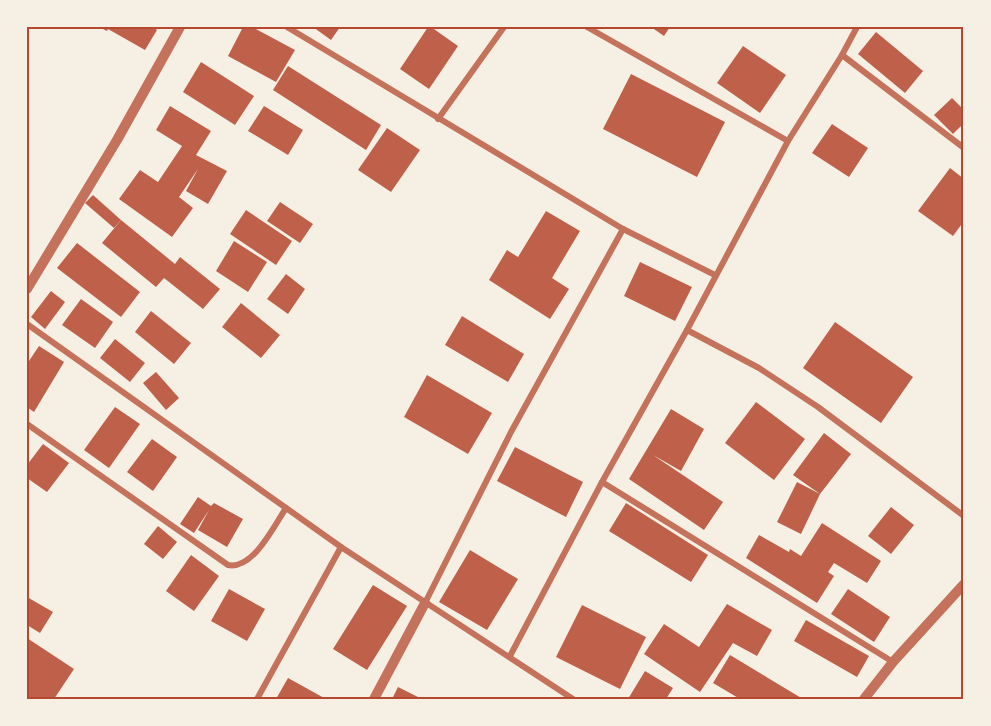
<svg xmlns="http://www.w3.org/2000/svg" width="991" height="726" font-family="'Exo 2',sans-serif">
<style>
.building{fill:#bf614a}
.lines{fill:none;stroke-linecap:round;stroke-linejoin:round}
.minor{stroke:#c5725c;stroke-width:6}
.tertiary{stroke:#c5725c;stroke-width:10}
.neatline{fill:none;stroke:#b5482f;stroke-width:2}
</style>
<rect width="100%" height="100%" fill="#f6efe4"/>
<g class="building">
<polygon points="99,27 153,27 157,30 145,50 108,29 107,31"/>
<polygon points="243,27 252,27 295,50 276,82 228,56"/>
<polygon points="313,27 340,27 331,40"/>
<polygon points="428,27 431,27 458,46 429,89 400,69"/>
<polygon points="651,27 670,27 664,36"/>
<polygon points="876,32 923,71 905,93 858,54"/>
<polygon points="743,46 786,75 760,113 717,83"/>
<polygon points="201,62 254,96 235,125 183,92"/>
<polygon points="288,66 381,125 366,150 273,90"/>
<polygon points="631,74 725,122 697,177 603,129"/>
<polygon points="952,98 964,110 964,123 953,134 934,115"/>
<polygon points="170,106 211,131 196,155 227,171 208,204 186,191 198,169 179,197 193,208 172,237 119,199 140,170 158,182 182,146 156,130"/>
<polygon points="264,106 303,130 288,155 248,131"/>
<polygon points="832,124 868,148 849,177 812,153"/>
<polygon points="387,128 420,150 391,192 358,170"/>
<polygon points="950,168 964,179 964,221 953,236 918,211"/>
<polygon points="93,195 121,220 114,228 85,203"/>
<polygon points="280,202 313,224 300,243 267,221"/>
<polygon points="246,210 292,241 276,265 230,234"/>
<polygon points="546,211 580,231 552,278 569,289 550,319 489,280 507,250 518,257"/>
<polygon points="121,220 175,264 180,257 220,289 203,309 164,278 156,287 102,243"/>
<polygon points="234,241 267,262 248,292 216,271"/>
<polygon points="77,243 140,292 121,317 57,268"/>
<polygon points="640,262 692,287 675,321 624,296"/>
<polygon points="286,274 305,289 288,314 267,299"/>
<polygon points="51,291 65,302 45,329 31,317"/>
<polygon points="81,299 113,322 95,348 62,325"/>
<polygon points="241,303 280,335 261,358 222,327"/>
<polygon points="151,311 191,343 174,364 135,332"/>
<polygon points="462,316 524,354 508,382 445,345"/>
<polygon points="835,322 913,377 881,423 803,368"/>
<polygon points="115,339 145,363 130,382 100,358"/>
<polygon points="39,346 64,362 34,412 27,407 27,364"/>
<polygon points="156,372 179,398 166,410 143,383"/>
<polygon points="427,375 492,413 468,454 404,417"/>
<polygon points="756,402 805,439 774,480 725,443"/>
<polygon points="115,407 140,424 109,468 84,450"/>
<polygon points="671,409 704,429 681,471 653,455 723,502 704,530 629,479"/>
<polygon points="824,433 851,454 820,494 801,534 777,522 797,482 820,494 793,475"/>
<polygon points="152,439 177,457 153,491 127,472"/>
<polygon points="43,444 69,463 47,492 27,478 27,465"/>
<polygon points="515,447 583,482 566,517 497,481"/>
<polygon points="198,497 211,506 214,503 243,519 227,547 198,530 209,510 194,533 180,524"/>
<polygon points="626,503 708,555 691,582 609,531"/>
<polygon points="891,507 914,525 891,554 868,536"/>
<polygon points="822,523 881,561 867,583 834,563 828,572 834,576 817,603 746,558 759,535 789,552 790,549 801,556"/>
<polygon points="158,526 177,542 163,559 144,544"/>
<polygon points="470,550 518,579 487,630 439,602"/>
<polygon points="191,555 219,576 194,611 166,591"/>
<polygon points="373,585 407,606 367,670 333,649"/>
<polygon points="229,589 265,609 247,641 211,621"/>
<polygon points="848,589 890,617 874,642 831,614"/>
<polygon points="27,597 53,612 40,633 27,625"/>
<polygon points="727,604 772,630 757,656 733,643 700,692 644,654 664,624 699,647"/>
<polygon points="582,605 646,637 620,689 556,657"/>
<polygon points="806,620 869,656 857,677 794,641"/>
<polygon points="27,638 74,669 54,699 27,699"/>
<polygon points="730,655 768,678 803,699 740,699 713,683"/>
<polygon points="645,671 673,688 666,699 628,699"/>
<polygon points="288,678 326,699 276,699"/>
<polygon points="398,687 422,699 392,699"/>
</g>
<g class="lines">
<g class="minor">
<polyline points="287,27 623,229 715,275"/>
<polyline points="587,27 788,141"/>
<polyline points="842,55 964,148"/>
<polyline points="438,119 504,27"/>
<polyline points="27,324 341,547 573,699"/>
<polyline points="687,330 759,368 818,407 964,516"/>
<path d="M27 424 228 565C253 570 274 526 286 508"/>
<polyline points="602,482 893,662"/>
<polyline points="425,603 511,432 623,229"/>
<polyline points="510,656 602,482 687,330 788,141 842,55 857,27"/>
<polyline points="257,699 341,547"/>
</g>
<g class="tertiary">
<polyline points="27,289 117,140 180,27"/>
<polyline points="374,699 425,603"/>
<polyline points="864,699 893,662 964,584"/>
</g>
</g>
<rect width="991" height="726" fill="none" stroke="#f6efe4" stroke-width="57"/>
<rect x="28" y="28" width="934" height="670" class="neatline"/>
</svg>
